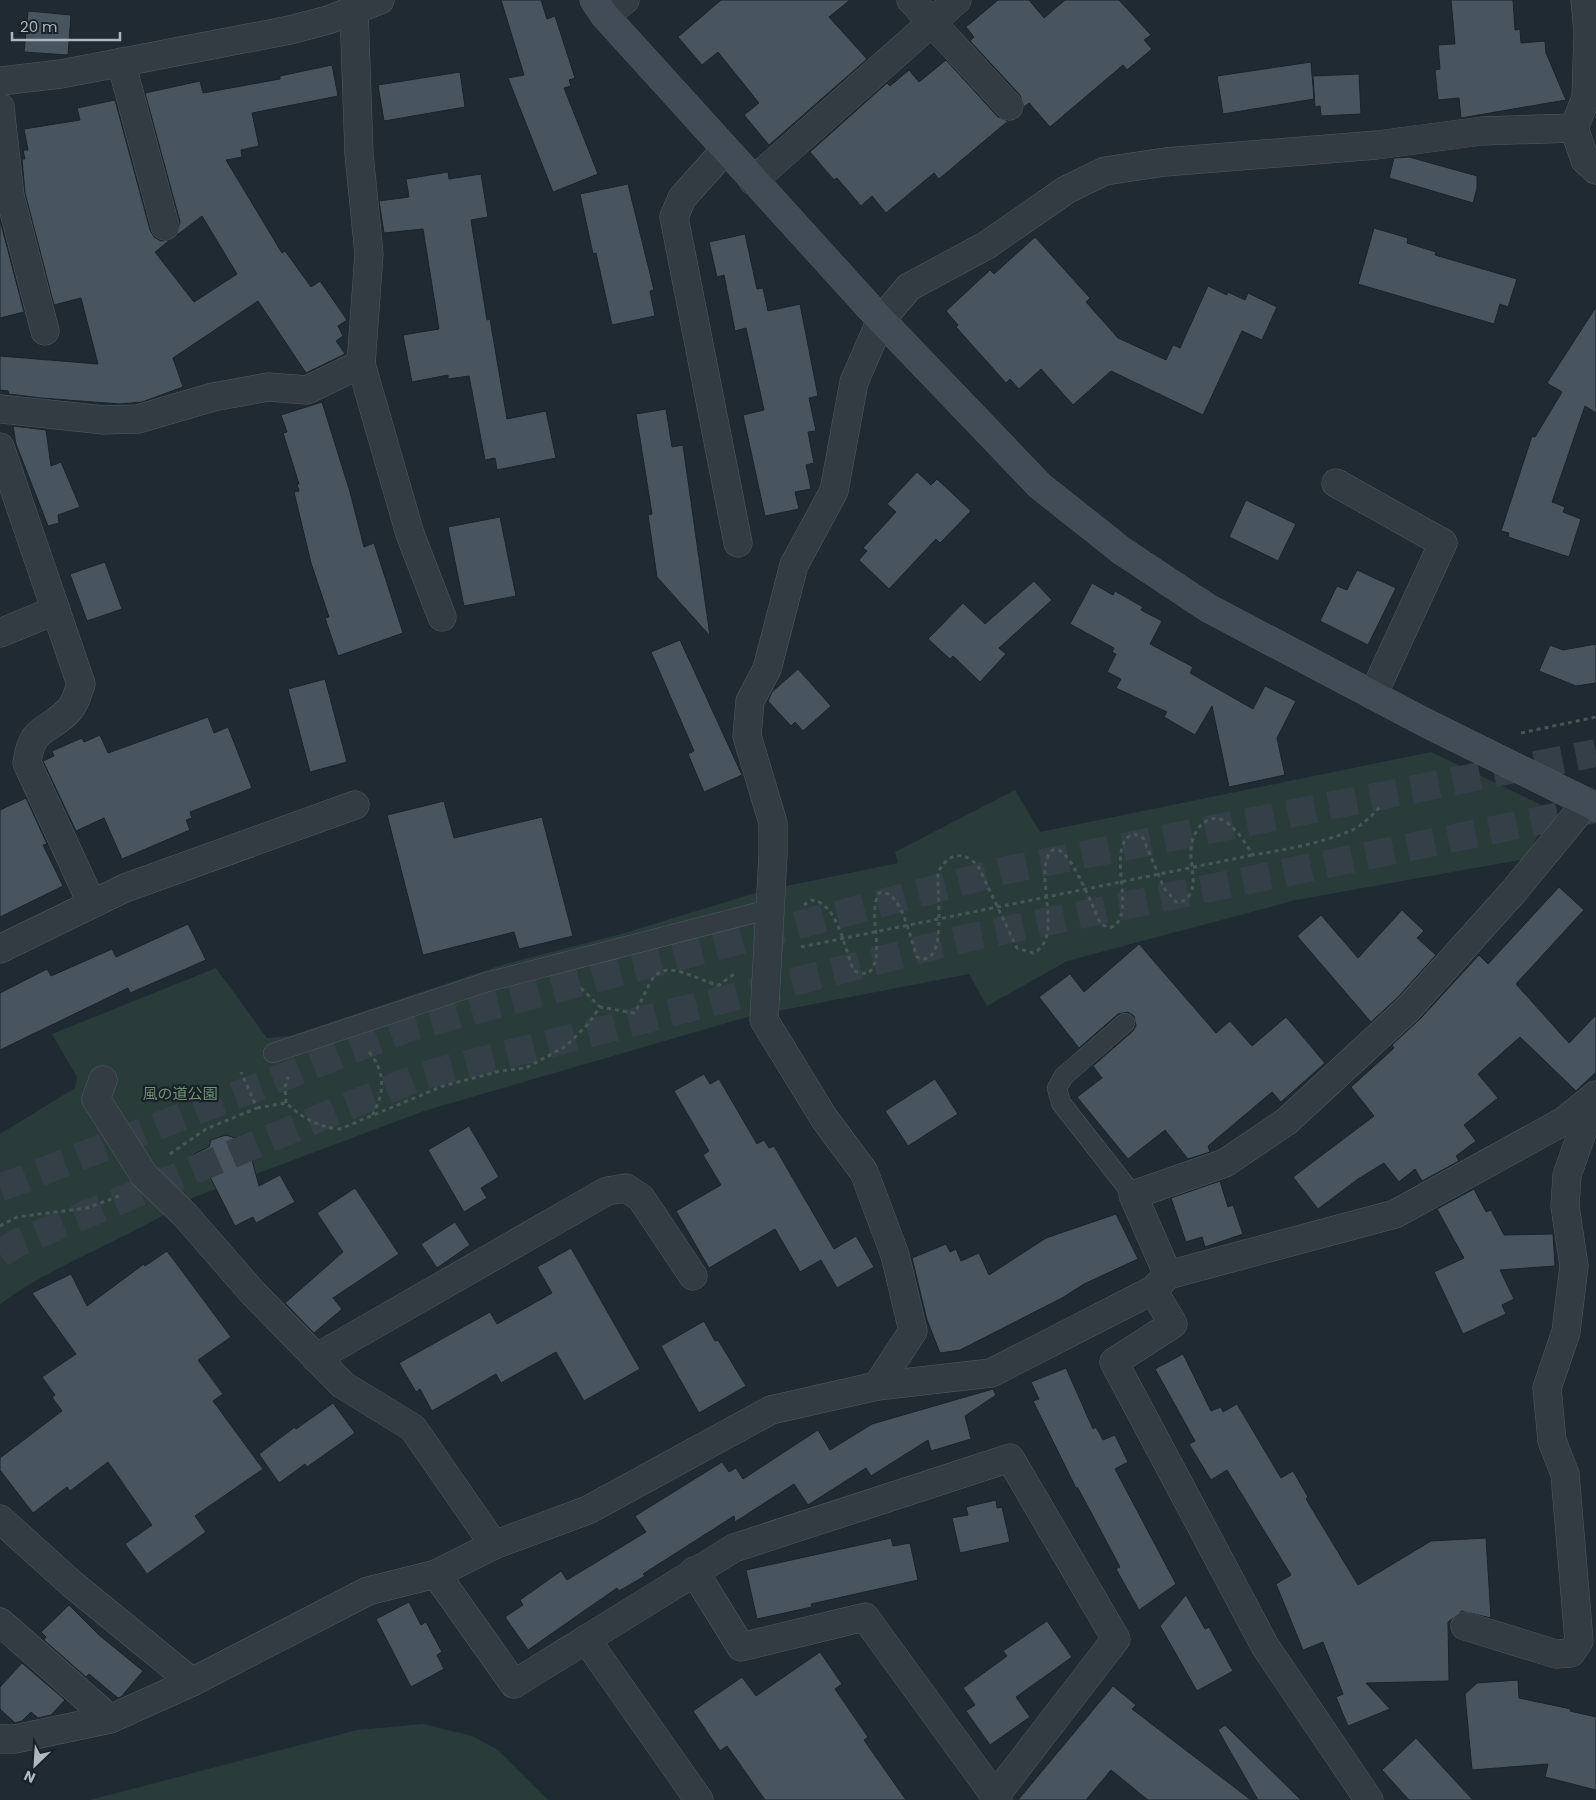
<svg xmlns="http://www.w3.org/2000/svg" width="1596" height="1800" font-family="Poppins,'Noto Sans JP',sans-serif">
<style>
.green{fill:#293c3a}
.building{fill:#49555e;stroke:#1b232a}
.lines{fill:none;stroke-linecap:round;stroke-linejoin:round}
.primary-tunnel{stroke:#353f47;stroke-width:28;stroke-dasharray:28 14;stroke-linecap:butt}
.lane-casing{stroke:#515a61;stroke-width:20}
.street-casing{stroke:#515a61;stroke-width:29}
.secondary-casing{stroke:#515a61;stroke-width:29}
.path{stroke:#465758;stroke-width:3;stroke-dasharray:4 4;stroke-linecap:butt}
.lane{stroke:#333c43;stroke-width:19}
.street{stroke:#333c43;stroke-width:28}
.secondary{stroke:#424c56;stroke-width:28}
.labels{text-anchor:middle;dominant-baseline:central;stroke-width:4.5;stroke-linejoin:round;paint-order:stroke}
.park-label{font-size:15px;fill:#709474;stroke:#192128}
</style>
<rect width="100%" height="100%" fill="#202a32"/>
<g class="green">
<path d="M1431 752 1552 810 1525 859 1296 900 1067 961 987 1006 969 974 747 1017 424 1111 192 1198C131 1238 59 1261 0 1304V1134L75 1088 77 1077 52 1034 216 968 267 1038 290 1036 502 965 621 934 762 891 898 863 895 852 1015 790 1040 832Z"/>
<polygon points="423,1724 472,1736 498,1750 548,1800 90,1800 357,1730"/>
</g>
<g class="building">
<polygon points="501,0 541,0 547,19 555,16 575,78 569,80 571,86 564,88 598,174 553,192 508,78 524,75"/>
<polygon points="721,0 850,0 829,17 867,59 769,145 744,115 759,103 718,52 702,65 678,37"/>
<polygon points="998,0 1029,0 1044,18 1065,0 1119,0 1151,35 1144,40 1152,49 1127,70 1123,65 1050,127 1029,103 1024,107 1020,95 970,41 974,37 966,27"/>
<polygon points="1451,0 1513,0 1515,30 1520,29 1521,43 1545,41 1546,53 1566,100 1461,118 1459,98 1438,100 1435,70 1440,69 1438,45 1455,44"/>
<polygon points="28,11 71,15 68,55 24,52"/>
<polygon points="946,60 998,117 1008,121 939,179 934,173 886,213 872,196 861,206 837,178 834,180 810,152 887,83 890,86 909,70 919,82"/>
<polygon points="1311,62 1314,99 1223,114 1217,76"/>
<polygon points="332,65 338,96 252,113 259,146 241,150 242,157 226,160 282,253 285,251 311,287 320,281 347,320 338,326 343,336 336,341 345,354 306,373 258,301 173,358 183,387 142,402 120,404 41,398 9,394 8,391 0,390 0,356 98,364 81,298 54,305 25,193 22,159 25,159 23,150 28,150 24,129 80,120 77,108 115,100 150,230 154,237 161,241 170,240 155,252 194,302 237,274 202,216 177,235 180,222 145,93 200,81 203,93 280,79 280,76"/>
<polygon points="460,72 465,107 384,121 378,85"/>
<polygon points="1359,74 1361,114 1321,116 1320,106 1315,107 1313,76"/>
<polygon points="1409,157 1477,176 1477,188 1473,203 1389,178 1394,158"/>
<polygon points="448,172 449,179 481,174 488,217 471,220 487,320 490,319 507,419 546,411 556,458 497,470 495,458 485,460 469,376 448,379 448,375 412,382 403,335 439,329 423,229 384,233 379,201 409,197 406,179"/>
<polygon points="628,184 654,290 650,291 655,316 612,325 596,253 593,254 580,194"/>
<polygon points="0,220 24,312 0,318"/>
<polygon points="1374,228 1408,238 1407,243 1436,252 1435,255 1517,279 1508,307 1500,304 1494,324 1358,284"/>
<polygon points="745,234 757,289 763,288 768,311 800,304 818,396 809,398 816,431 808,432 814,463 806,465 811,489 795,492 799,509 765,516 743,415 764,410 746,328 735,331 724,275 717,277 709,242"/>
<polygon points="1035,237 1090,298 1086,302 1118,338 1166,360 1173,345 1180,348 1208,286 1227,295 1228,292 1245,300 1248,293 1277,307 1262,340 1242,331 1203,415 1111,371 1073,405 1041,369 1019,389 1010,379 1006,383 956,327 958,325 946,311 990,270 994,274"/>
<polygon points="1596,307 1596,413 1585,406 1552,502 1565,507 1563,512 1581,519 1569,557 1508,537 1509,533 1501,531 1532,436 1535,437 1562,392 1547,383"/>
<polygon points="322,402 350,492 364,547 374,543 403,633 338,656 325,618 329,617 311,563 294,492 299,491 297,484 299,484 283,433 287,432 281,415"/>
<polygon points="666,409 672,447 683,445 710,636 657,577 648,515 652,514 636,414"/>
<polygon points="13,426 46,430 51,466 61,462 80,507 58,515 59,523 48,526 16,444"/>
<polygon points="917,472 931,485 937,479 971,511 940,543 936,539 889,589 859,560 867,551 863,548 896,512 887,504"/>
<polygon points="1246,500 1296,524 1278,561 1229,537"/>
<polygon points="500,517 516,596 464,606 448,527"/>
<polygon points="105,562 122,609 87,621 70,574"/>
<polygon points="1357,570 1396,588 1368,645 1320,621 1337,586 1347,590"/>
<polygon points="1034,581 1052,600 999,648 1006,654 980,682 953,656 950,659 928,639 963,603 985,624"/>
<polygon points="1092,583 1113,595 1115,591 1143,607 1141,610 1162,621 1150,644 1193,667 1190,673 1253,709 1265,686 1296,701 1277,738 1285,775 1229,787 1212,706 1195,735 1164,717 1167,712 1116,688 1121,679 1107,672 1116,654 1112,652 1114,648 1070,624"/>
<polygon points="680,640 742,775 704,792 688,754 694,751 651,652"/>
<polygon points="1596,644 1596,683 1576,686 1539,671 1550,645 1563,650"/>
<polygon points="798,669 831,706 803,731 795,722 791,726 768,701 772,692"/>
<polygon points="325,679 347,762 310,772 288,689"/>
<polygon points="208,717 214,733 228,727 252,788 190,812 192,818 186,820 190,830 122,859 104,818 76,831 43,761 54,756 52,751 82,738 84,742 100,735 108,753"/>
<polygon points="26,798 47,844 43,845 63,886 0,917 0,810"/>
<polygon points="444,801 454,838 542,817 573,936 519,949 514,932 423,955 387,815"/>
<polygon points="1559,887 1584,910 1516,984 1569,1043 1596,1015 1596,1072 1576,1091 1520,1037 1478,1074 1498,1098 1464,1125 1476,1141 1456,1156 1459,1161 1422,1181 1415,1169 1399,1182 1384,1163 1358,1179 1318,1209 1293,1177 1374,1116 1351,1087 1394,1048 1392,1045 1421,1018 1479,955 1488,964"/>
<polygon points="1402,910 1424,931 1417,938 1436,955 1398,997 1371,1022 1297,936 1321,915 1358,958"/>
<polygon points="188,924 206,960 130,993 128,988 0,1050 0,993 47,969 51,976 112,949 116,957"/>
<polygon points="1139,944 1216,1033 1230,1021 1252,1046 1286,1017 1325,1063 1281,1102 1272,1092 1208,1146 1210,1152 1188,1159 1165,1130 1128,1159 1077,1097 1102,1078 1093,1066 1133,1031 1136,1026 1134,1016 1128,1012 1118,1014 1079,1048 1039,997 1070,974 1084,992"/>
<polygon points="704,1074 710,1084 719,1079 757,1144 764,1140 769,1148 774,1146 834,1249 856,1236 874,1267 837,1288 821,1260 800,1272 775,1229 709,1268 676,1211 721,1185 703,1155 709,1151 674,1091"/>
<polygon points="935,1079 958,1114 908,1146 885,1111"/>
<polygon points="469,1126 499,1177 481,1188 487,1198 464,1212 428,1150"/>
<polygon points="245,1134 259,1186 280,1175 295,1202 256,1223 253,1217 235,1226 209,1175 202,1172 194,1154 209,1147 211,1140 226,1135 235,1138"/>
<polygon points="1220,1181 1228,1207 1233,1205 1243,1234 1205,1247 1202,1237 1186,1242 1171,1198"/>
<polygon points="355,1188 399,1254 333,1298 342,1309 314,1333 285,1303 343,1252 317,1213"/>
<polygon points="1474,1189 1486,1212 1491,1210 1504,1235 1553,1234 1555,1266 1500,1270 1514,1299 1502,1305 1506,1314 1463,1334 1434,1272 1464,1258 1437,1209"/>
<polygon points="1116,1214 1138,1259 1084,1284 1062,1298 960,1350 940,1353 927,1320 912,1258 946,1244 950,1252 956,1249 961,1261 979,1253 989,1275 1046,1238"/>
<polygon points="455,1222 470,1245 437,1268 421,1244"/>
<polygon points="571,1248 640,1369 584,1401 556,1352 501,1383 496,1374 432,1411 420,1389 416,1392 399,1363 490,1312 497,1324 552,1293 537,1267"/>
<polygon points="167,1251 231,1337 198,1360 223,1394 213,1401 263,1469 195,1516 206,1532 147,1574 125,1544 152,1525 108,1462 70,1491 67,1487 33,1513 0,1470 0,1458 62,1411 52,1397 55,1395 42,1377 76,1354 32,1293 71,1274 87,1306 144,1264 145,1266"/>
<polygon points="704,1321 715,1341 718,1340 746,1386 699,1413 661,1346"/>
<polygon points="1183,1354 1211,1411 1221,1407 1223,1412 1237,1404 1281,1478 1293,1471 1308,1497 1306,1499 1358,1585 1431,1541 1486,1538 1491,1618 1462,1611 1448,1622 1449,1681 1366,1683 1390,1709 1348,1726 1336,1697 1343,1694 1323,1642 1303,1650 1276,1584 1291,1575 1227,1470 1211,1480 1189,1444 1195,1441 1155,1369"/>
<polygon points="1066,1368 1093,1429 1096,1427 1103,1440 1115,1435 1128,1462 1115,1469 1176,1584 1139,1610 1116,1569 1120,1567 1078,1488 1076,1488 1033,1401 1039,1399 1031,1382"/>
<polygon points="993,1389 996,1395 965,1416 971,1439 931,1451 928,1440 871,1476 866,1468 808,1505 794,1484 735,1522 734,1516 643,1574 645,1576 619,1591 617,1588 528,1650 505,1617 523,1605 520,1600 561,1571 567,1580 646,1532 635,1516 722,1462 729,1472 736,1468 743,1479 818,1430 830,1450 872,1424"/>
<polygon points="333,1403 355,1433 307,1467 305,1464 279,1483 259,1454 295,1427 296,1429"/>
<polygon points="996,1500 997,1508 1002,1507 1010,1542 960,1553 952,1518 968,1515 966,1507"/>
<polygon points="891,1538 893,1546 910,1543 918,1580 811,1604 812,1607 757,1619 746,1570"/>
<polygon points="1186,1595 1205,1629 1209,1627 1233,1671 1197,1691 1160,1626"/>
<polygon points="409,1602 421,1625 426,1622 442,1652 437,1655 444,1669 411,1687 376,1619"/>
<polygon points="69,1605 99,1635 143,1671 121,1697 118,1698 89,1674 86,1677 44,1640 46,1637 41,1632"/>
<polygon points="1047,1621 1072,1657 1016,1697 1030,1717 990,1745 966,1711 975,1705 963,1688 1007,1656 1003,1651"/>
<polygon points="820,1652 842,1684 835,1689 868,1737 864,1740 906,1800 765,1800 727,1746 720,1751 693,1711 742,1677 756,1696"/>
<polygon points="22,1663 65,1700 51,1715 38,1718 31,1712 22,1721 15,1723 0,1709 0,1687"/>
<polygon points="1518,1680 1519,1698 1571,1709 1570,1711 1596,1717 1596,1790 1545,1777 1548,1764 1472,1770 1465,1694 1477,1683"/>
<polygon points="1113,1686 1136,1705 1132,1709 1251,1800 1148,1800 1111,1770 1086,1800 1018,1800"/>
<polygon points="1225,1725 1301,1800 1258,1800 1218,1730"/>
<polygon points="1416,1738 1448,1773 1473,1800 1409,1800 1382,1770"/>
</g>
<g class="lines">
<g class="primary-tunnel">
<polyline points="0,1188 408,1028 1007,870 1596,753"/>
<polyline points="0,1254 17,1243 421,1076 967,938 1595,809"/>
</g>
<defs>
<g id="lane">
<polyline points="1125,1023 1064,1076 1057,1088 1061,1103 1133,1195"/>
<polyline points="273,1053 487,982 770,909"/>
</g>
<g id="street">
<polyline points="911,0 1009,106"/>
<polyline points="354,10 359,154 369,254 361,364 410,534 442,617"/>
<polyline points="605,16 625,0"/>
<polyline points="121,62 165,226"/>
<polyline points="0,81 61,74 290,30 328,20 380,0"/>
<polyline points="0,107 10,196 45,331"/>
<polyline points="1574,128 1586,98 1588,31 1585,0"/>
<polyline points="725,150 682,198 674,217 738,543"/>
<polyline points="753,181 957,0"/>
<polyline points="0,409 104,420 138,419 213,397 268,387 307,390 361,364"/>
<path d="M0 447 81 684C78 692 76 702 70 709 49 733 32 724 27 763L92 904"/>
<polyline points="1336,483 1443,543 1373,695"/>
<polyline points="0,633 56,610"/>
<polyline points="0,949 125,888 355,805"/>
<polyline points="103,1080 96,1099 144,1175 186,1216 253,1293 343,1385 413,1428 494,1545"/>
<polyline points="1168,1275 1133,1195 1225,1163 1287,1121 1409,1008 1514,891 1587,802"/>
<polyline points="1153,1290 1173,1324 1114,1362 1265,1646 1369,1800"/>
<polyline points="316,1358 607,1191 626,1188 641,1198 693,1276"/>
<polyline points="877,1386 913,1331 895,1255 864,1172 824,1118 764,1020 773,855 773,823 747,736 750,701 767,669 794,565 834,491 854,382 881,320 909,287 987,245 1066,190 1105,171 1165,162 1377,145 1482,131 1574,128 1585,160 1596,170"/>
<polyline points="0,1519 72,1584 192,1682"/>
<polyline points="694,1571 741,1647 865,1617 998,1800"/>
<polyline points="436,1574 514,1684 734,1548 1010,1458 1116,1639 995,1796"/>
<polyline points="0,1622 110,1719"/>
<polyline points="1465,1626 1556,1654 1571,1653 1579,1641 1565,1474 1552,1441 1547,1388 1566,1332 1574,1266 1565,1206 1567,1175 1595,1096"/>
<polyline points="586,1639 699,1800"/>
<polyline points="0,1739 15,1739 110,1719 192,1682 368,1591 436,1574 494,1545 588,1510 771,1410 877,1386 991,1373 1153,1290 1168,1275 1395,1214 1564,1121 1596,1095"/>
</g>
<polyline id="secondary" points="594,0 605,16 881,320 1040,486 1122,551 1208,608 1424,722 1596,807"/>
</defs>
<use href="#lane" class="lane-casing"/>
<use href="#street" class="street-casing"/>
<use href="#secondary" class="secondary-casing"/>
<g class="path">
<polyline points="1521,733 1596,717"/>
<path d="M804 905 811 900C838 902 844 949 854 971L867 974C888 959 866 915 879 893 901 887 911 941 917 957 949 972 936 889 938 872 949 853 963 850 978 866L1017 948 1033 953C1064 939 1036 881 1048 856 1063 825 1095 914 1100 922 1102 925 1105 926 1109 928 1141 919 1102 845 1134 834L1143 838 1164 888 1176 902C1186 903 1192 894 1193 885 1194 873 1190 861 1191 849 1192 830 1209 808 1229 824 1239 833 1246 844 1253 855 1283 850 1322 843 1350 831 1362 826 1371 816 1380 807"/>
<polyline points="801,947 1253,855"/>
<polyline points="581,988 600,1007"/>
<path d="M369 1052C386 1072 385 1095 371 1117"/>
<polyline points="286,1103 285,1087 288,1077"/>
<path d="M257 1108 286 1103C303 1118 317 1127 340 1129L443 1086 501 1071 526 1068 566 1046 588 1024 600 1007 634 1013C641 1003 645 992 651 981 666 956 698 982 719 985L734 974"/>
<polyline points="170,1154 206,1129 257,1108 241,1072"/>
<polyline points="0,1226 17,1217 87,1208 119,1196"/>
</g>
<use href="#lane" class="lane"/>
<use href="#street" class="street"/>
<use href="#secondary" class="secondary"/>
</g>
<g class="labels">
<g class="park-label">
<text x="180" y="1093">風の道公園</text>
</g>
</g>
<g transform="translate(35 1765) rotate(205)" stroke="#192128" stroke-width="4" paint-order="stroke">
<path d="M0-4L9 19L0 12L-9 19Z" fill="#adb7c0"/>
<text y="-8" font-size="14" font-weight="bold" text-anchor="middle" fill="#adb7c0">N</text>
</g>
<path d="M12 32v8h108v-8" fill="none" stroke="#adb7c0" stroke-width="2.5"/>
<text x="20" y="32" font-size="15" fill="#adb7c0" stroke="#192128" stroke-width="4" paint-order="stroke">20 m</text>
</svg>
